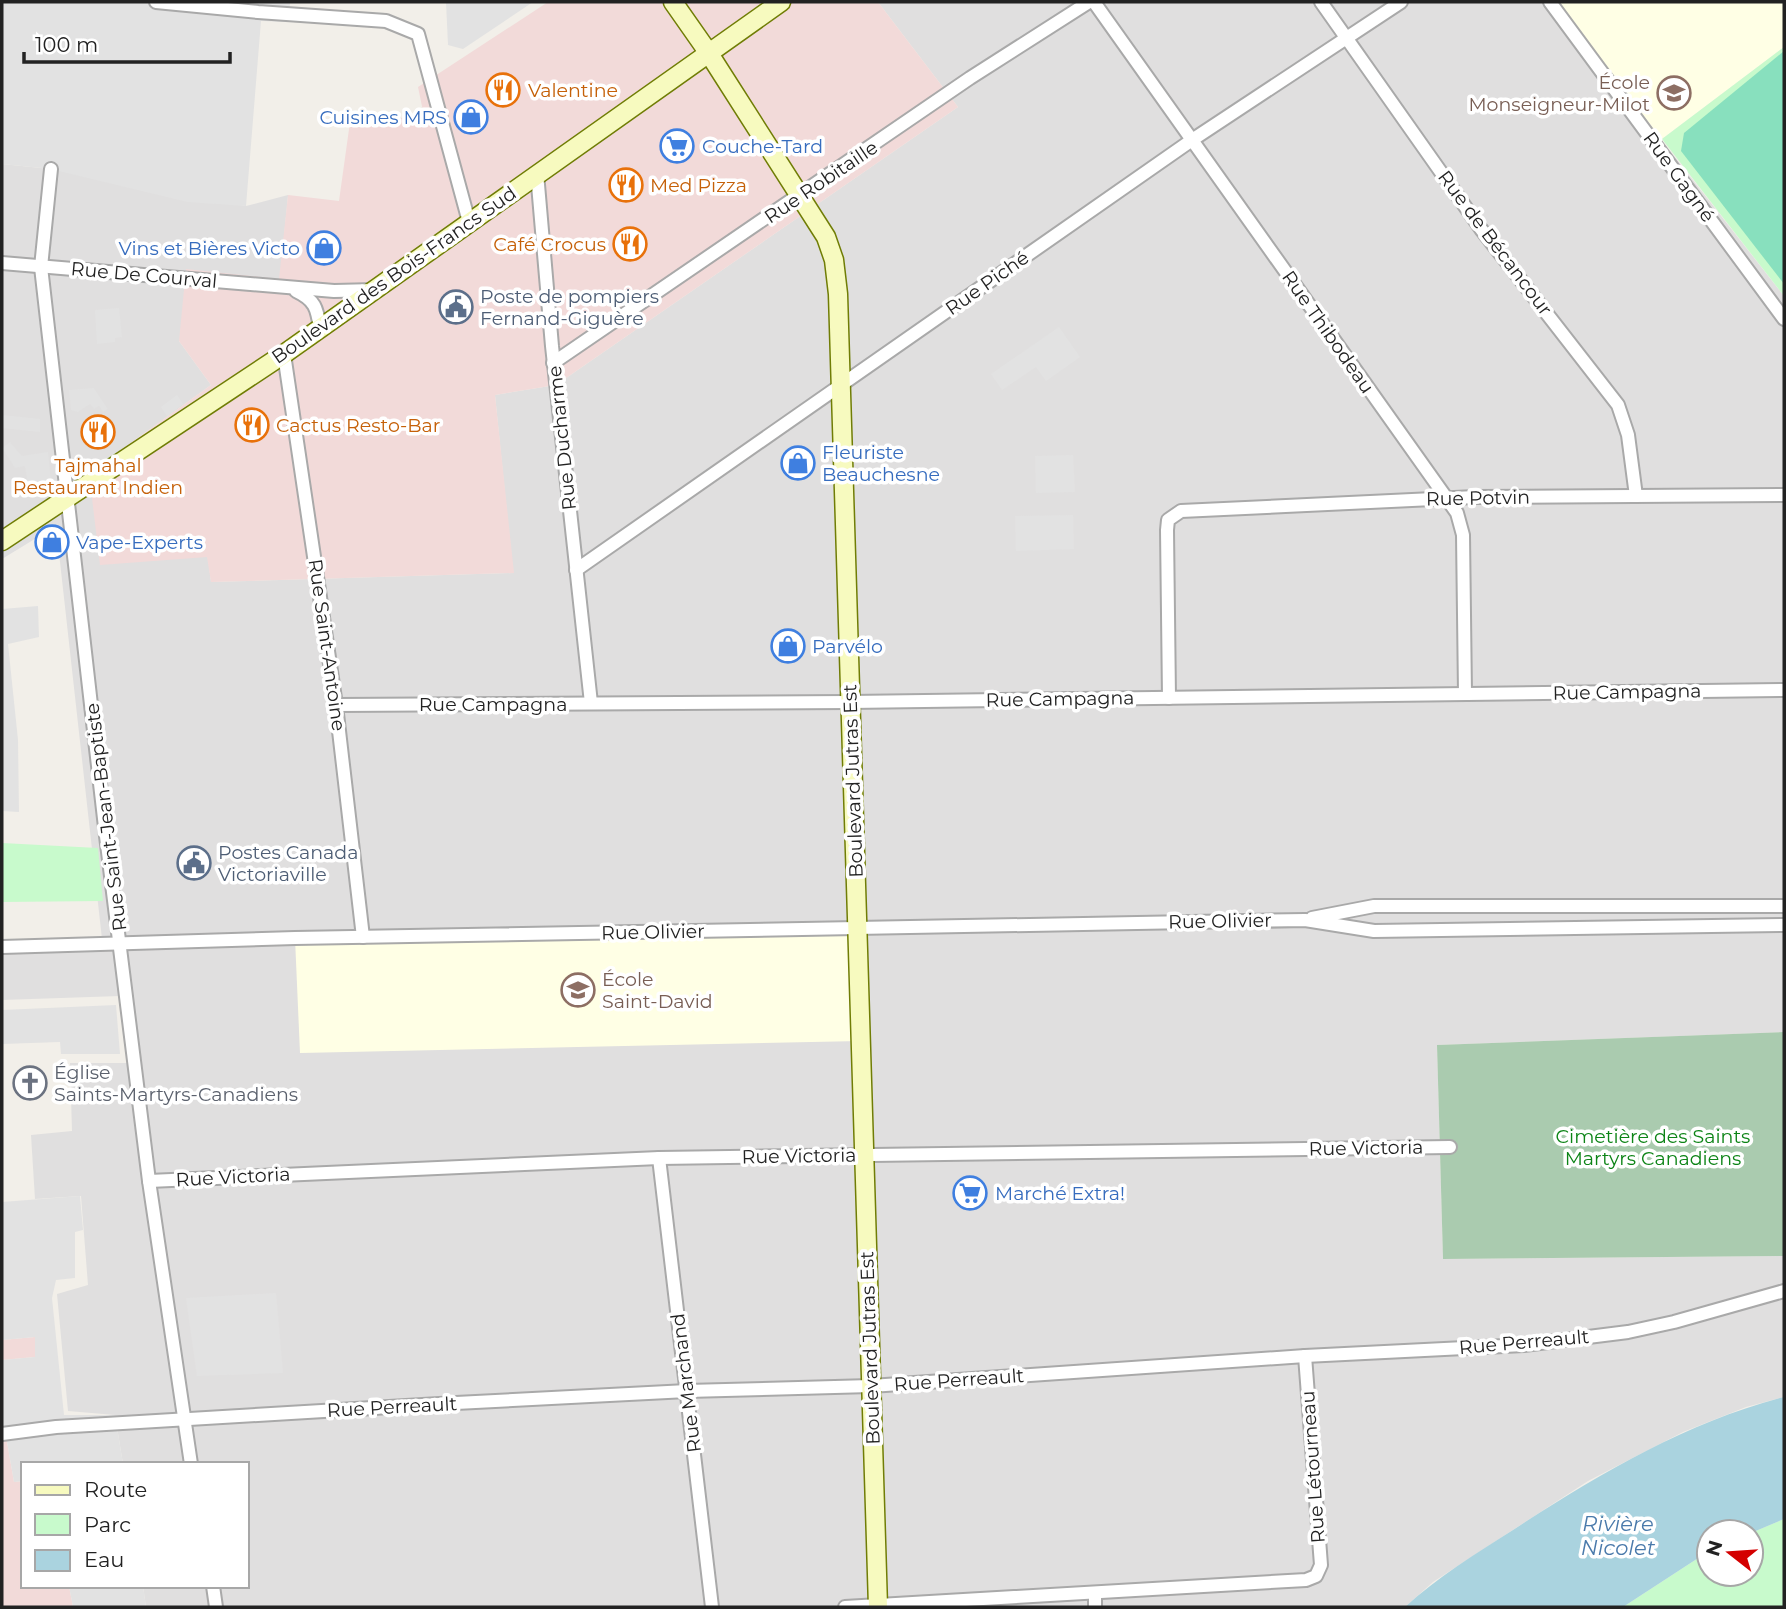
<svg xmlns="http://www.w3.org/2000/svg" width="1786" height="1609" font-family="Montserrat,sans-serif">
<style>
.residential{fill:#e0dfdf}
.commercial{fill:#f2dad9}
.education{fill:#ffffe5}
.cemetery{fill:#aacbaf}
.park{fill:#c8facc}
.pitch{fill:#88e0be}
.parking{fill:#e2e2e2}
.water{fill:#aad3df}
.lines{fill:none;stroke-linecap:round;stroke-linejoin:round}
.street-casing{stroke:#a9a9a9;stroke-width:16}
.secondary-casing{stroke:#707d05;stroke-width:21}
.street{stroke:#fff;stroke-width:12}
.secondary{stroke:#f7fabf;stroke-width:18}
.labels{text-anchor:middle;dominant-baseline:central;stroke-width:7;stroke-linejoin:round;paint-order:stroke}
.education-label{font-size:19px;fill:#785e54;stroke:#fff;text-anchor:end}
.food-label{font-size:19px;fill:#c56008;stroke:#fff;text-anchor:start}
.shop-label{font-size:19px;fill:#366cbe;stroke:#fff;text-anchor:start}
.street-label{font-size:19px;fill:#222;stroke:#fff}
.service-label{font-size:19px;fill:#4e5e75;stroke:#fff;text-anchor:start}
.worship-label{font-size:19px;fill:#5b616d;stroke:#fff;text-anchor:start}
.park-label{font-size:19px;fill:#0c8416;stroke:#fff}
.water-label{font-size:21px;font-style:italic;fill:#4a7aab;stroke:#fff}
</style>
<rect width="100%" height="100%" fill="#f2efe9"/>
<polygon class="residential" points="878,2 1553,2 1784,296 1784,1032 1437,1045 1443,1259 1784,1256 1784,1397 1746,1407 1683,1432 1588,1481 1433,1582 1405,1607 146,1607 143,1586 247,1586 247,1464 123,1464 115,1415 68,1411 57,1294 88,1285 81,1196 35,1199 31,1135 72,1131 70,1063 127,1063 120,996 2,1000 2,952 103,948 56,526 2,559 2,164 51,169 246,206 288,195 280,280 179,341 211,385 89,473 208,557 211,582 513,573 495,395 556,385 958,107"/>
<g class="commercial">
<polygon points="548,2 878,2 958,107 556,385 495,395 514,573 211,582 207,557 100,565 89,473 211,385 179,341 186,269 279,279 288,195 339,201 350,122 424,116 418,87"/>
<polygon points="35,1337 35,1357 2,1360 2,1340"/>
<polygon points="2,1427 6,1436 14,1482 23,1481 23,1586 69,1586 73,1607 2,1607"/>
</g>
<g class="education">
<polygon points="1553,2 1784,2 1784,47 1662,139"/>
<polygon points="857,928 861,1041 300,1053 295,938"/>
</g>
<polygon class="cemetery" points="1784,1032 1784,1256 1443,1259 1437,1045"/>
<g class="park">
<polygon points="1784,47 1784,296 1662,139"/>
<polygon points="2,843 98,848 103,901 2,902"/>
<polygon points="1784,1519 1784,1607 1623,1607 1709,1551 1709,1574 1751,1574 1751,1533"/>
</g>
<polygon class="pitch" points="1784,51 1784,284 1681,151 1684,133"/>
<g class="parking">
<polygon points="2,2 290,2 289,22 261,21 246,206 187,202 51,169 2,164"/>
<polygon points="446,2 533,2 463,49 448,45"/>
<polygon points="119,308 122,337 115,338 115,342 97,344 95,310"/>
<polygon points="1059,327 1080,357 1046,381 1036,367 1002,390 991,374"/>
<polygon points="94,388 108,409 103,412 99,406 94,409 90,404 78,412 71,410 69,390"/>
<polygon points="177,395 183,404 167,416 161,407"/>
<polygon points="2,415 40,419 40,432 2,428"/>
<polygon points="10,442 22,456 48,452 51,482 28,485 25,466 15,468 2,448"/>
<polygon points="1073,455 1075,492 1036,493 1035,456"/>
<polygon points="1073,515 1074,549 1016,551 1015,516"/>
<polygon points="38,606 39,637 8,644 18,740 19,812 2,811 2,609"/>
<polygon points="116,1005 120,1054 61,1054 60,1042 2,1044 2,1010"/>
<polygon points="80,1196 83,1230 75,1232 75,1278 56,1280 52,1298 64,1415 115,1415 123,1464 23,1464 23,1481 14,1482 6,1436 2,1427 2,1360 35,1357 35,1337 2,1340 2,1202"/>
<polygon points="276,1293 283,1373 197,1376 186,1298"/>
<polygon points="69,1586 143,1586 146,1607 73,1607"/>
</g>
<path class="water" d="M1784 1397V1519L1751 1533 1709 1532V1551L1623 1607H1405C1438 1577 1475 1554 1513 1530 1599 1474 1685 1423 1784 1397Z"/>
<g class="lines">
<defs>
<g id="street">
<polyline points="156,2 258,12 386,21 418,34 469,222"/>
<polyline points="1094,2 1457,513 1463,535 1465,694"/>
<polyline points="1321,2 1481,229 1618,405 1628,435 1636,496"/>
<polyline points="1550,2 1784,319"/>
<polyline points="51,169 41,267 106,836 149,1181 191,1464"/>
<polyline points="537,173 552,346 591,703"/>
<polyline points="2,263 334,291 375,290"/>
<path d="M296 291C315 300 317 308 320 328"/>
<polyline points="284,354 336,705 363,937"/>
<polyline points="553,363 970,78 1089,2"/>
<polyline points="576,570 1192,140 1401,2"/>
<polyline points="1169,698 1167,530 1168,520 1181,511 1475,497 1784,495"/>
<polyline points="336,705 850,702 1784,690"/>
<polyline points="1312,918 1374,906 1784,906"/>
<polyline points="2,947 295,938 1305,920 1374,931 1784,925"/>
<polyline points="659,1158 712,1607"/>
<polyline points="149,1181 659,1158 1450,1147"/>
<polyline points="2,1434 56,1427 456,1403 687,1391 871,1386 1305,1356 1524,1345 1628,1332 1674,1322 1784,1291"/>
<polyline points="213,1586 216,1607"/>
<polyline points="1095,1593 1095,1607"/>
<polyline points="845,1607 1306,1580 1316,1576 1321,1565 1305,1356"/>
</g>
<g id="secondary">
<polyline points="673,2 708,52 826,237 834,260 838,294 878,1607"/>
<polyline points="2,541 284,354 781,2"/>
</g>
</defs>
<use href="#street" class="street-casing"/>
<use href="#secondary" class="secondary-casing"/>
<use href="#street" class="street"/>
<use href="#secondary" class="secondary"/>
</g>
<defs>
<symbol id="restaurant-ring" viewBox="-11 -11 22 22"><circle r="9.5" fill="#fff" stroke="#e8710a" stroke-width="1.5"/><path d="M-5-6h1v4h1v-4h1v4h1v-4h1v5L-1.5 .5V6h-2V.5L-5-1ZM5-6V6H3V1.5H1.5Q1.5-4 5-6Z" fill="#e8710a"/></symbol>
<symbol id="school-ring" viewBox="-11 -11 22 22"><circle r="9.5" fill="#fff" stroke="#8d6e63" stroke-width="1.5"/><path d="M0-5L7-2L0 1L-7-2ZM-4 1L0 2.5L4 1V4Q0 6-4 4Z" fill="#8d6e63"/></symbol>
<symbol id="shop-ring" viewBox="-11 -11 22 22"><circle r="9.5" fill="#fff" stroke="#3f7fe0" stroke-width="1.5"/><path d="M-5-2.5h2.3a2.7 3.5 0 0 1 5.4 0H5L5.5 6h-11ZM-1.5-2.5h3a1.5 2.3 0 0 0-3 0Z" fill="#3f7fe0"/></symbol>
<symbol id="supermarket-ring" viewBox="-11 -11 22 22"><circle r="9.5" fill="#fff" stroke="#3f7fe0" stroke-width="1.5"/><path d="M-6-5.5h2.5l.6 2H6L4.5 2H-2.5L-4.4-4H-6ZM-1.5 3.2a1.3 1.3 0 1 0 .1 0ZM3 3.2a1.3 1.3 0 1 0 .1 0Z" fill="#3f7fe0"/></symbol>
<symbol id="civic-ring" viewBox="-11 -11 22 22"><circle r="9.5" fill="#fff" stroke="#5c6f8a" stroke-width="1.5"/><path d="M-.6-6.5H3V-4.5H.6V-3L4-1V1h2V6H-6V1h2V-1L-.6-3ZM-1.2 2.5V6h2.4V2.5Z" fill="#5c6f8a"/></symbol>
<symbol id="church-ring" viewBox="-11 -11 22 22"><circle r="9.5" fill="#fff" stroke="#6b7280" stroke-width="1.5"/><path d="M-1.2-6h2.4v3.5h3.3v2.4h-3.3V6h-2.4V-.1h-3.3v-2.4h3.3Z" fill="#6b7280"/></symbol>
</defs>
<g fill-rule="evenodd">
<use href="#restaurant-ring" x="484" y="71" width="38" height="38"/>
<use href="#school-ring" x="1655" y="74" width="38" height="38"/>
<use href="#shop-ring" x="452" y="98" width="38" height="38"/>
<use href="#supermarket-ring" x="658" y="127" width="38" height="38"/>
<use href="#restaurant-ring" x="607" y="166" width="38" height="38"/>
<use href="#restaurant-ring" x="611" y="225" width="38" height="38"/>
<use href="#shop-ring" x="305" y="229" width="38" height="38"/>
<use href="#civic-ring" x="437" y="288" width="38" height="38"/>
<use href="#restaurant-ring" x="233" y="406" width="38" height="38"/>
<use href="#restaurant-ring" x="79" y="413" width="38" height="38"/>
<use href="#shop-ring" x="779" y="444" width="38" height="38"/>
<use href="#shop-ring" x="33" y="523" width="38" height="38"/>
<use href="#shop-ring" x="769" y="627" width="38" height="38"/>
<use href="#civic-ring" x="175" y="844" width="38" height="38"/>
<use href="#school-ring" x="559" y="971" width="38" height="38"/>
<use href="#church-ring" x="11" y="1064" width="38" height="38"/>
<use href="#supermarket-ring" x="951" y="1174" width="38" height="38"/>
</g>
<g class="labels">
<g class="education-label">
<text x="1650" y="82">École<tspan x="1650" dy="22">Monseigneur-Milot</tspan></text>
<text x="602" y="979" text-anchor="start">École<tspan x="602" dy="22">Saint-David</tspan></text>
</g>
<g class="food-label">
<text x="528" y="90">Valentine</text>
<text x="650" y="185">Med Pizza</text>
<text x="606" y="244" text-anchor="end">Café Crocus</text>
<text x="276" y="425">Cactus Resto-Bar</text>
<text x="98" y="465" text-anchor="middle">Tajmahal<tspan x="98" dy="22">Restaurant Indien</tspan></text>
</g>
<g class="shop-label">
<text x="447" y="117" text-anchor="end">Cuisines MRS</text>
<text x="702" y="146">Couche-Tard</text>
<text x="300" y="248" text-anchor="end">Vins et Bières Victo</text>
<text x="822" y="452">Fleuriste<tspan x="822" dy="22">Beauchesne</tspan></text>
<text x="76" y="542">Vape-Experts</text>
<text x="812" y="646">Parvélo</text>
<text x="995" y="1193">Marché Extra!</text>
</g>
<g class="street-label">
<text transform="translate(1679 177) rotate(54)">Rue Gagné</text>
<text transform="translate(821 182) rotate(-34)">Rue Robitaille</text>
<text transform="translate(1495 243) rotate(53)">Rue de Bécancour</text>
<text transform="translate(144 275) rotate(5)">Rue De Courval</text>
<text transform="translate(394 275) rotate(-35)">Boulevard des Bois-Francs Sud</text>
<text transform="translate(987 283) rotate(-35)">Rue Piché</text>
<text transform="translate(1328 332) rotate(55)">Rue Thibodeau</text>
<text transform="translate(562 438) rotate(-96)">Rue Ducharme</text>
<text transform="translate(1478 498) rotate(-1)">Rue Potvin</text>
<text transform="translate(327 645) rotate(82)">Rue Saint-Antoine</text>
<text transform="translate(1627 692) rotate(-1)">Rue Campagna</text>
<text transform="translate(1060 699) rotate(-1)">Rue Campagna</text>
<text x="493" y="704">Rue Campagna</text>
<text transform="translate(853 781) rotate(-92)">Boulevard Jutras Est</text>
<text transform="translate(106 817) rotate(-97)">Rue Saint-Jean-Baptiste</text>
<text transform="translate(1220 921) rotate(-1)">Rue Olivier</text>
<text transform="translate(653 932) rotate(-1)">Rue Olivier</text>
<text transform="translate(1366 1148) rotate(-1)">Rue Victoria</text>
<text transform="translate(799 1156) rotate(-1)">Rue Victoria</text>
<text transform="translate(233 1177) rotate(-3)">Rue Victoria</text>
<text transform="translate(1524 1342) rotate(-5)">Rue Perreault</text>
<text transform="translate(870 1348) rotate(-92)">Boulevard Jutras Est</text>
<text transform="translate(959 1380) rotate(-4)">Rue Perreault</text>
<text transform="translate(686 1383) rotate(-97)">Rue Marchand</text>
<text transform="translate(392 1407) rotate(-3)">Rue Perreault</text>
<text transform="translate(1313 1467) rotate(-94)">Rue Létourneau</text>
</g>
<g class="service-label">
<text x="480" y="296">Poste de pompiers<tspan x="480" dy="22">Fernand-Giguère</tspan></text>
<text x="218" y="852">Postes Canada<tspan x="218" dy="22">Victoriaville</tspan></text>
</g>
<g class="worship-label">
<text x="54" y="1072">Église<tspan x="54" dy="22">Saints-Martyrs-Canadiens</tspan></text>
</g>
<g class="park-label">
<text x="1653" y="1136">Cimetière des Saints<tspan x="1653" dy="22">Martyrs Canadiens</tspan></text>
</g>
<g class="water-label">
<text x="1618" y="1523">Rivière<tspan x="1618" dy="24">Nicolet</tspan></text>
</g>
</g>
<rect width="1786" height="1609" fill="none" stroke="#222222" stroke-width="7"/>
<rect x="21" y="1462" width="228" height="126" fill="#ffffff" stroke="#a7a7a7" stroke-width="2"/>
<rect x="35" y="1485" width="35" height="10" fill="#f7fabf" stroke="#a7a7a7" stroke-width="2"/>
<text x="84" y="1497" font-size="21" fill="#222222">Route</text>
<rect x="35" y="1514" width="35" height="21" fill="#c8facc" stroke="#a7a7a7" stroke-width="2"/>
<text x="84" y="1532" font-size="21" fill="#222222">Parc</text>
<rect x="35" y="1550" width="35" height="21" fill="#aad3df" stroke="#a7a7a7" stroke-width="2"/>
<text x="84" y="1567" font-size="21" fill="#222222">Eau</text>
<g transform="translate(1730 1553) rotate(287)"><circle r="33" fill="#ffffff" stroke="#a7a7a7" stroke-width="2"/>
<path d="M0-5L12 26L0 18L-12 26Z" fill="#d40000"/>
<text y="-10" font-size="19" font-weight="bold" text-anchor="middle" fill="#222222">N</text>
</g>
<path d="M24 52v10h206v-10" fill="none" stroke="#222222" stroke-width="3.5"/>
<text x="35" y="52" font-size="21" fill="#222222" stroke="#ffffff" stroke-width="5" paint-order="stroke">100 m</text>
</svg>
